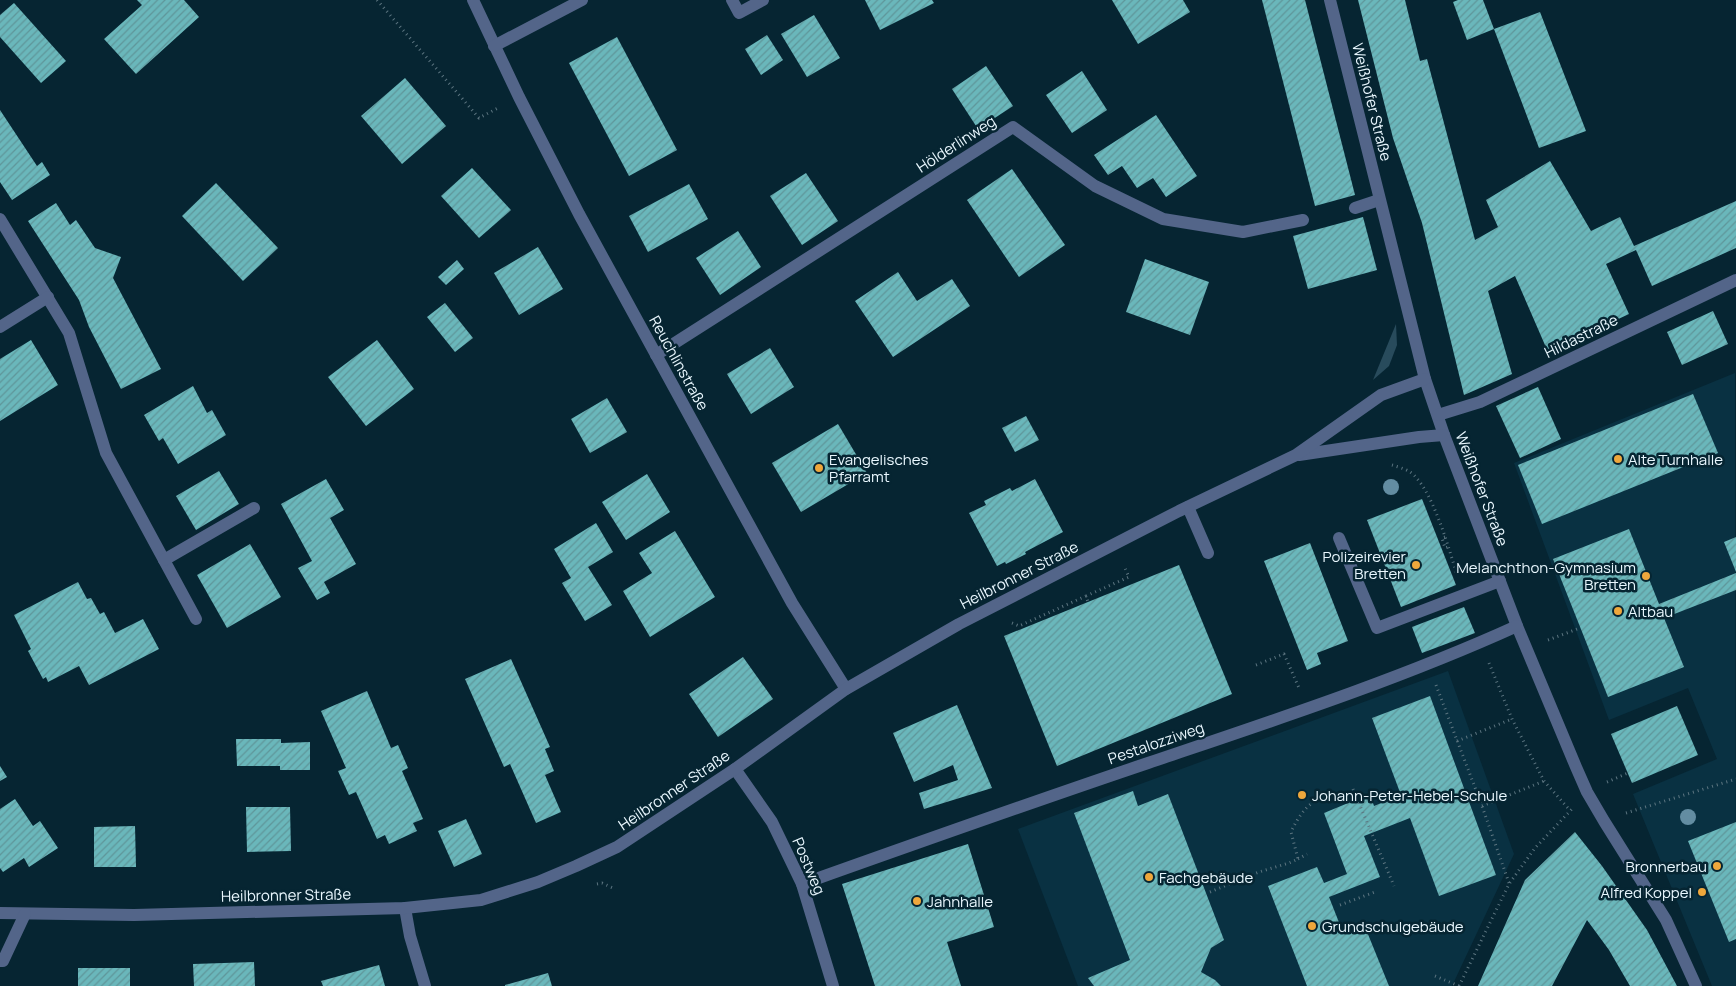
<svg xmlns="http://www.w3.org/2000/svg" width="1736" height="986" font-family="Manrope,sans-serif">
<style>
.built{fill:#093142}
.grass{fill:#284b5c}
.building{fill:url(#building-hatch)}
.lines{fill:none;stroke-linecap:round;stroke-linejoin:round}
.path{stroke:#5c7580;stroke-width:3;stroke-dasharray:1 4;stroke-linecap:butt}
.minor{stroke:#536589;stroke-width:12}
.tree{fill:#638da2}
.poi-dot{fill:#eea73c;stroke:#062532;stroke-width:2}
.labels{text-anchor:middle;dominant-baseline:central;stroke-width:5;stroke-linejoin:round;paint-order:stroke}
.street-label{font-size:15px;fill:#e9f7fe;stroke:#062532}
.poi-label{font-size:15px;fill:#e9f7fe;stroke:#062532;text-anchor:start}
</style>
<defs>
<pattern id="building-hatch" width="6" height="6" patternUnits="userSpaceOnUse" patternTransform="scale(1.25)"><rect width="6" height="6" fill="#6ab7bb"/><path d="M-1 1l2-2M0 6l6-6M5 7l2-2" fill="none" stroke="#5f969a"/></pattern>
</defs>
<rect width="100%" height="100%" fill="#062532"/>
<g class="built">
<polygon points="1735,373 1736,986 1712,986 1633,794 1717,759 1688,688 1609,720 1514,463"/>
<polygon points="1448,671 1514,854 1452,986 1078,986 1018,829"/>
</g>
<polygon class="grass" points="1396,324 1397,345 1389,366 1373,380"/>
<g class="building">
<polygon points="137,0 184,0 199,17 136,74 104,39 142,5"/>
<polygon points="865,0 932,0 934,3 880,30"/>
<polygon points="1112,0 1183,0 1190,12 1138,44"/>
<polygon points="1262,0 1305,0 1355,195 1315,206"/>
<polygon points="1358,0 1405,0 1420,61 1427,59 1475,240 1498,227 1486,200 1550,161 1591,231 1620,217 1634,246 1736,201 1736,248 1652,286 1636,250 1606,264 1629,314 1548,352 1515,276 1488,291 1512,374 1464,395 1422,223 1393,138"/>
<polygon points="1458,0 1483,0 1494,29 1540,12 1586,131 1539,148 1494,29 1467,40 1453,2"/>
<polygon points="14,3 66,61 41,83 0,37 0,15"/>
<polygon points="814,15 840,58 807,77 781,34"/>
<polygon points="767,35 783,60 761,75 745,49"/>
<polygon points="617,37 677,150 629,176 569,63"/>
<polygon points="986,66 1013,106 978,129 952,89"/>
<polygon points="1082,71 1107,110 1072,133 1046,95"/>
<polygon points="405,78 446,126 402,164 361,116"/>
<polygon points="0,110 37,166 42,162 50,175 12,200 0,182"/>
<polygon points="1156,115 1197,176 1166,197 1153,178 1137,188 1122,166 1108,175 1094,155"/>
<polygon points="472,168 511,210 479,238 441,196"/>
<polygon points="1012,169 1065,245 1019,277 967,200"/>
<polygon points="806,173 838,221 802,245 770,196"/>
<polygon points="216,183 278,248 243,281 182,216"/>
<polygon points="689,184 708,219 648,252 629,216"/>
<polygon points="56,203 70,225 76,220 95,248 121,257 113,278 161,369 121,389 89,327 79,300 28,221"/>
<polygon points="1363,217 1377,270 1308,289 1293,236"/>
<polygon points="738,231 761,267 720,295 696,258"/>
<polygon points="538,247 563,289 519,315 494,273"/>
<polygon points="1145,259 1209,282 1190,335 1126,312"/>
<polygon points="457,260 464,269 446,285 438,277"/>
<polygon points="898,272 917,301 952,279 970,306 893,357 855,301"/>
<polygon points="445,303 473,338 455,352 427,317"/>
<polygon points="1713,311 1728,344 1682,365 1667,332"/>
<polygon points="31,340 58,385 0,421 0,359"/>
<polygon points="377,340 414,389 366,426 328,377"/>
<polygon points="770,348 794,387 751,414 727,374"/>
<polygon points="193,386 207,413 212,410 226,435 178,464 163,438 159,441 144,415"/>
<polygon points="1538,387 1561,439 1520,458 1496,406"/>
<polygon points="1693,394 1718,453 1542,524 1518,465"/>
<polygon points="607,398 627,432 590,453 571,419"/>
<polygon points="1026,416 1039,440 1015,452 1002,428"/>
<polygon points="838,424 867,473 801,512 772,463"/>
<polygon points="219,471 239,504 196,530 176,496"/>
<polygon points="647,474 670,512 626,540 602,502"/>
<polygon points="326,479 344,510 330,518 356,564 324,582 330,593 317,600 298,568 312,561 281,504"/>
<polygon points="1035,479 1063,532 1025,552 1026,554 1006,564 1005,562 997,566 969,513 986,505 984,501 1010,488 1012,491"/>
<polygon points="1422,499 1456,585 1401,607 1367,520"/>
<polygon points="596,523 613,552 588,567 612,605 585,621 562,583 571,578 554,549"/>
<polygon points="1629,529 1659,604 1736,573 1736,590 1664,618 1684,667 1608,697 1553,559"/>
<polygon points="675,531 715,597 650,637 623,591 652,573 639,553"/>
<polygon points="1736,537 1736,572 1724,542"/>
<polygon points="1310,543 1348,641 1317,653 1321,664 1307,670 1264,561"/>
<polygon points="250,544 281,597 227,628 197,575"/>
<polygon points="1179,565 1232,694 1057,766 1004,636"/>
<polygon points="78,582 87,599 91,598 100,614 104,612 115,633 143,619 159,649 89,685 79,666 48,682 46,677 43,679 28,651 31,649 14,615"/>
<polygon points="1464,607 1475,633 1422,653 1412,627"/>
<polygon points="743,657 773,699 718,737 689,694"/>
<polygon points="511,659 550,747 545,749 554,771 545,775 561,812 536,823 510,764 504,767 465,679"/>
<polygon points="367,691 391,748 398,745 408,768 402,771 423,819 413,823 417,831 389,844 385,835 377,839 356,792 349,795 338,771 346,768 321,711"/>
<polygon points="1430,696 1496,875 1439,896 1410,818 1364,836 1380,877 1329,897 1342,930 1363,922 1389,986 1307,986 1268,886 1317,867 1324,883 1347,874 1324,813 1370,794 1374,806 1401,795 1372,718"/>
<polygon points="957,705 992,788 924,809 919,793 958,780 953,765 914,782 893,733"/>
<polygon points="1677,706 1698,755 1632,783 1611,734"/>
<polygon points="236,739 281,739 281,743 310,742 310,770 280,770 280,766 237,766"/>
<polygon points="0,766 7,777 0,781"/>
<polygon points="1133,791 1138,806 1168,794 1224,940 1211,948 1201,972 1215,980 1221,986 1094,986 1088,978 1130,960 1074,813"/>
<polygon points="15,799 33,826 40,821 58,848 29,867 24,858 3,872 0,868 0,809"/>
<polygon points="246,807 290,807 291,851 247,852"/>
<polygon points="466,819 482,854 454,867 438,831"/>
<polygon points="1736,822 1736,939 1729,942 1688,841"/>
<polygon points="135,826 136,867 94,867 94,827"/>
<polygon points="1575,832 1602,866 1647,930 1677,986 1630,986 1609,950 1587,920 1552,986 1478,986 1525,880"/>
<polygon points="968,844 994,927 947,942 961,986 875,986 842,884"/>
<polygon points="254,962 255,986 194,986 193,964"/>
<polygon points="379,965 385,986 323,986 321,981"/>
<rect x="78" y="968" width="52" height="18"/>
<polygon points="548,973 552,986 505,986 505,985"/>
</g>
<g class="lines">
<g class="path">
<polyline points="377,0 479,118 498,108"/>
<path d="M1392 465C1398 467 1406 469 1410 472 1432 487 1449 549 1457 575"/>
<polyline points="1445,537 1442,538 1445,548 1448,547"/>
<polyline points="1086,596 1129,577 1124,566"/>
<polyline points="1012,623 1019,626 1086,596 1088,602"/>
<polyline points="1548,640 1580,628"/>
<polyline points="1489,663 1512,719 1544,781 1568,808"/>
<polyline points="1256,665 1284,654 1299,688"/>
<polyline points="1436,685 1482,806 1509,883"/>
<polyline points="1457,741 1512,719"/>
<polyline points="1607,782 1628,773"/>
<polyline points="1353,789 1394,886"/>
<polyline points="1482,806 1544,781"/>
<polyline points="1626,813 1736,779"/>
<polyline points="1298,859 1307,854"/>
<polyline points="597,884 602,883 613,888"/>
<path d="M1210 892 1259 872 1289 863 1298 859 1291 832C1301 811 1308 804 1328 793"/>
<polyline points="1340,905 1375,892"/>
<polyline points="1435,976 1459,986"/>
<polyline points="1459,986 1509,884 1535,848 1572,809"/>
</g>
<g class="minor">
<polyline points="473,0 519,97 579,214 792,603 846,689"/>
<polyline points="732,0 739,13 763,0"/>
<polyline points="1330,0 1425,379 1444,435 1517,626 1576,767 1587,792 1604,821 1666,920 1696,986"/>
<polyline points="494,46 582,0"/>
<polyline points="1355,208 1379,200"/>
<polyline points="0,219 69,333 106,453 196,619"/>
<polyline points="0,327 48,297"/>
<polyline points="656,355 1013,127 1095,186 1163,219 1243,232 1303,220"/>
<polyline points="1438,415 1480,402 1736,280"/>
<polyline points="1299,455 1419,437 1444,435"/>
<polyline points="1188,507 1208,553"/>
<polyline points="1339,538 1377,628 1500,581"/>
<polyline points="164,560 254,508"/>
<polyline points="735,769 772,822 802,884 833,986"/>
<path d="M802 884C917 843 1032 802 1148 763 1272 721 1398 680 1517 626"/>
<polyline points="405,908 410,936 425,986"/>
<polyline points="0,913 134,915 405,908 481,900 538,882 576,866 617,847 735,769 846,689 959,624 1179,511 1296,455 1381,395 1425,379"/>
<polyline points="0,961 3,961 25,914"/>
</g>
</g>
<g class="tree">
<circle cx="1391" cy="487" r="8"/>
<circle cx="1688" cy="817" r="8"/>
</g>
<g class="poi-dot">
<circle cx="1618" cy="459" r="5"/>
<circle cx="819" cy="468" r="5"/>
<circle cx="1416" cy="565" r="5"/>
<circle cx="1646" cy="576" r="5"/>
<circle cx="1618" cy="611" r="5"/>
<circle cx="1302" cy="795" r="5"/>
<circle cx="1717" cy="866" r="5"/>
<circle cx="1149" cy="877" r="5"/>
<circle cx="1702" cy="892" r="5"/>
<circle cx="917" cy="901" r="5"/>
<circle cx="1312" cy="926" r="5"/>
</g>
<g class="labels">
<g class="street-label">
<text transform="translate(1372 102) rotate(76)">Weißhofer Straße</text>
<text transform="translate(956 144) rotate(-33)">Hölderlinweg</text>
<text transform="translate(1581 336) rotate(-26)">Hildastraße</text>
<text transform="translate(679 363) rotate(61)">Reuchlinstraße</text>
<text transform="translate(1482 489) rotate(69)">Weißhofer Straße</text>
<text transform="translate(1019 575) rotate(-27)">Heilbronner Straße</text>
<text transform="translate(1156 743) rotate(-19)">Pestalozziweg</text>
<text transform="translate(674 790) rotate(-34)">Heilbronner Straße</text>
<text transform="translate(809 866) rotate(67)">Postweg</text>
<text transform="translate(286 895) rotate(-1)">Heilbronner Straße</text>
</g>
<g class="poi-label">
<text x="829" y="459">Evangelisches<tspan x="829" dy="17">Pfarramt</tspan></text>
<text x="1628" y="459">Alte Turnhalle</text>
<text x="1406" y="556" text-anchor="end">Polizeirevier<tspan x="1406" dy="17">Bretten</tspan></text>
<text x="1636" y="567" text-anchor="end">Melanchthon-Gymnasium<tspan x="1636" dy="17">Bretten</tspan></text>
<text x="1628" y="611">Altbau</text>
<text x="1312" y="795">Johann-Peter-Hebel-Schule</text>
<text x="1707" y="866" text-anchor="end">Bronnerbau</text>
<text x="1159" y="877">Fachgebäude</text>
<text x="1692" y="892" text-anchor="end">Alfred Koppel</text>
<text x="927" y="901">Jahnhalle</text>
<text x="1322" y="926">Grundschulgebäude</text>
</g>
</g>
</svg>
